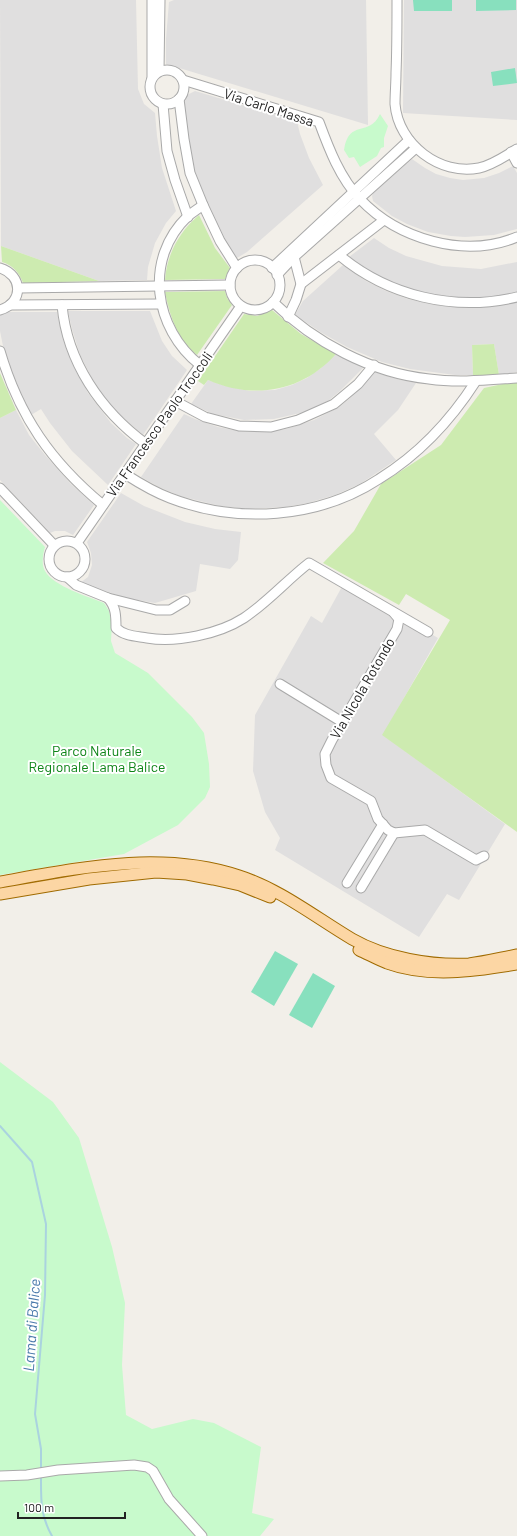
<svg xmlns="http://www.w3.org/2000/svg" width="517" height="1536" font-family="Barlow,sans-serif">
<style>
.residential{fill:#e0dfdf}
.grass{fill:#cdebb0}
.park{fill:#c8facc}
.pitch{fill:#88e0be}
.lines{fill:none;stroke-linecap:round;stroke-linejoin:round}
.stream{stroke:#aad3df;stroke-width:2}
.minor-casing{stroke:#a9a9a9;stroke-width:11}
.major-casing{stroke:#a06b00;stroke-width:13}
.minor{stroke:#fff;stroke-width:9}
.major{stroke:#fcd6a4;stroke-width:11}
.labels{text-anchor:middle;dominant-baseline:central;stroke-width:4;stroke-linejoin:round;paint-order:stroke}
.street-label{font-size:14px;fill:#222;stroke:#fff}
.park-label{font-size:14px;fill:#0c8416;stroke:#fff}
.water-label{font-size:15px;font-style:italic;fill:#4a7aab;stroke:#fff}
</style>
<rect width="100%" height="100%" fill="#f2efe9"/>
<g class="residential">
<polygon points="0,0 136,0 138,89 144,104 155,113 157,136 162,168 176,211 166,223 155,243 148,267 147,280 99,281 1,246"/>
<polygon points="174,0 366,0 368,125 166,64 166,39 169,2"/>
<polygon points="404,0 517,0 517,120 403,113"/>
<polygon points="195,91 297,121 300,134 309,158 323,185 247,252 237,258 227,245 211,214 196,178 193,166 186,129 184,101 187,95"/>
<polygon points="412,159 425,168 436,174 450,178 463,180 484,178 499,173 513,166 517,173 517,229 494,235 465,237 451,236 428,232 407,224 392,216 373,201 372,196 373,193"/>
<polygon points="374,238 389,248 406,256 442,266 481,269 517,262 517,292 495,297 469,298 433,295 398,285 369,271 349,257"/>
<polygon points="343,265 366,281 386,291 408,299 430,304 452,307 476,308 502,305 517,302 517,372 499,375 494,344 472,345 473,375 455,375 410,369 382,362 347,347 322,333 295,315 303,301"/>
<polygon points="68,311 150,311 162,341 172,356 187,370 143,435 120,415 104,397 94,382 80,355 72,329"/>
<polygon points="5,312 57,312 60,326 69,355 88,393 111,423 127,438 136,444 108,485 72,451 50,423 41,409 31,415 24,402 4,351 0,331 0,314"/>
<polygon points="336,354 364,367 340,391 328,401 305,412 274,419 244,420 213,414 191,404 208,380 226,386 250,391 275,390 292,385 307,378 321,368"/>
<polygon points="375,372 397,379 416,383 398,410 374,434 396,460 360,484 335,495 308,503 286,507 247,509 220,506 180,496 159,487 141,477 184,414 195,419 218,427 239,431 264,432 286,429 314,420 339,407 349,399"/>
<polygon points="16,410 29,435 45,455 71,484 94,505 73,535 65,531 55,531 50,533 0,480 0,418"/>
<polygon points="121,493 144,506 185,522 215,529 241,532 238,560 230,569 200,564 196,591 155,603 126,598 80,583 88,577 92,565 91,553 87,542"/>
<polygon points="344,583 438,638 383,735 505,824 459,900 447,894 419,937 275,850 280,838 265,812 253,771 255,715 311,616 322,623"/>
</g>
<g class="grass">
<path d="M199 215 215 248 230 268 225 279 165 280C167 254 179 232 199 215Z"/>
<path d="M1 246 99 281 23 283C19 272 12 265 2 262Z"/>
<path d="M225 291 227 298 232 305 197 355C177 339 170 316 165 292Z"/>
<path d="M272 310 301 334 336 354C302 392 254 400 208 380L204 385 198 381 244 314 257 316Z"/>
<polygon points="494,344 499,375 473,375 472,345"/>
<polygon points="0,373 16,410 0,418"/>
<polygon points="517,381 517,832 382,735 450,620 406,594 399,605 323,563 354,531 381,484 441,445 484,388"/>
</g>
<g class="park">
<path d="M380 114 388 126 384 138V147L381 148 377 156 360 167 354 157 349 158 344 150C349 118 369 138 380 114Z"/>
<path d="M0 500 45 547C43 554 41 564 45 571 53 586 89 597 104 603L109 611 112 624 111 641 115 653 148 673 192 717 204 733 209 764 210 787 205 798 178 825 124 854 0 875Z"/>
<polygon points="0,1062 53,1102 79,1138 112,1247 125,1303 122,1365 126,1415 152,1429 193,1419 214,1423 261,1447 252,1513 274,1519 260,1536 0,1536"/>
</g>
<g class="pitch">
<polygon points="413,0 452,0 452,11 414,11"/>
<polygon points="476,0 516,0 516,10 476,11"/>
<polygon points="515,68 517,83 493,86 491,72"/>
<polygon points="275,951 298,964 274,1006 251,992"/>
<polygon points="313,973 335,986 312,1028 289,1015"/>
</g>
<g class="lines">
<g class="stream">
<polyline points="0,1126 32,1162 46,1224 45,1295 35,1414 41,1449 41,1469"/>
<path d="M41 1475C41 1499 40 1515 52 1536"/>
</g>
<defs>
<g id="minor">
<polyline points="152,0 152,78"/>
<path d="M397 0C397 24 397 49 396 73 396 83 395 94 395 104 398 144 440 176 479 168 493 165 505 156 517 149"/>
<circle cx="167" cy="87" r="17"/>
<polyline points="159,71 160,0"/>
<path d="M183 80 319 122C329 149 340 178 360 199 398 239 464 259 517 237"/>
<polyline points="179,99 184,139 190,173 203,205 220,241 237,268"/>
<polyline points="163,104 167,151 175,180 188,217"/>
<polyline points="511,152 517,163"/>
<path d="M339 255C388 296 454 312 517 297"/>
<circle cx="255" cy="285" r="25"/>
<path d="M0 268C23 275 24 303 0 310"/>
<polyline points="272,268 409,140"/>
<polyline points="277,275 294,257 416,148"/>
<polyline points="301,284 384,220"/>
<polyline points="18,288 230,285"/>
<path d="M273 302C314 342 371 373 429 379 458 383 487 380 517 378"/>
<polyline points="10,305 160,304"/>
<path d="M62 305C67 362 101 411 146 444"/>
<polyline points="288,317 296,300 301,284 294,257"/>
<path d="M0 351C19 416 51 462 103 505"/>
<path d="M200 365C154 329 143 259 188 216 193 212 198 209 203 205"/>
<polyline points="175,401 205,417 239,426 271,427 298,420 334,404 358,384 374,365"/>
<path d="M125 474C139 483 154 492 170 498 237 524 318 519 379 479 418 455 451 420 476 381"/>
<polyline points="0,488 54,545"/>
<circle cx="67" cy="559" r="18"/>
<polyline points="77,543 241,306"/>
<polyline points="67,577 76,585 108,598 156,610 170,610 185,601"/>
<path d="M108 598C116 607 116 616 116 628 124 636 136 636 147 638 177 643 219 634 244 618 268 602 287 580 309 563L428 632"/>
<polyline points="394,613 399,619 397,629 332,740 325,754 326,765 331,778 371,801 378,819 388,830 394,833 425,830 476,860 484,856"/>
<polyline points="280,684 342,722"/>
<polyline points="347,883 383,824"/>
<polyline points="361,888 394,833"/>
<polyline points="0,1476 27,1475 58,1470 134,1465 147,1467 153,1471 169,1499 202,1536"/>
</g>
<g id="major">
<path d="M0 882C79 868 161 850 239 876 280 889 315 917 352 939 385 958 432 966 469 964 485 962 501 958 517 955"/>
<polyline points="0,894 89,879 156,872 187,874 213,879 240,885 270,897"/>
<path d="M359 950C368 954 377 959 387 963 428 978 475 971 517 964"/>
</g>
</defs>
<use href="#minor" class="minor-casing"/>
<use href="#major" class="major-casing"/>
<use href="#minor" class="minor"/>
<use href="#major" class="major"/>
</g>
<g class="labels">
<g class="street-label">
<text transform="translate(269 107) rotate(18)">Via Carlo Massa</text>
<text transform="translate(159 424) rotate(-55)">Via Francesco Paolo Troccoli</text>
<text transform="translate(362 688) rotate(-60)">Via Nicola Rotondo</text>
</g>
<g class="park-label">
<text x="97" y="750">Parco Naturale<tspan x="97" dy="16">Regionale Lama Balice</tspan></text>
</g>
<g class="water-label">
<text transform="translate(31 1325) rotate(-86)">Lama di Balice</text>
</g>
</g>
<path d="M18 1512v6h107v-6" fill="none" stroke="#222222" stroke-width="2"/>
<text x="24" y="1512" font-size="12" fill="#222222" stroke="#ffffff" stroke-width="3" paint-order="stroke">100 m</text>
</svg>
